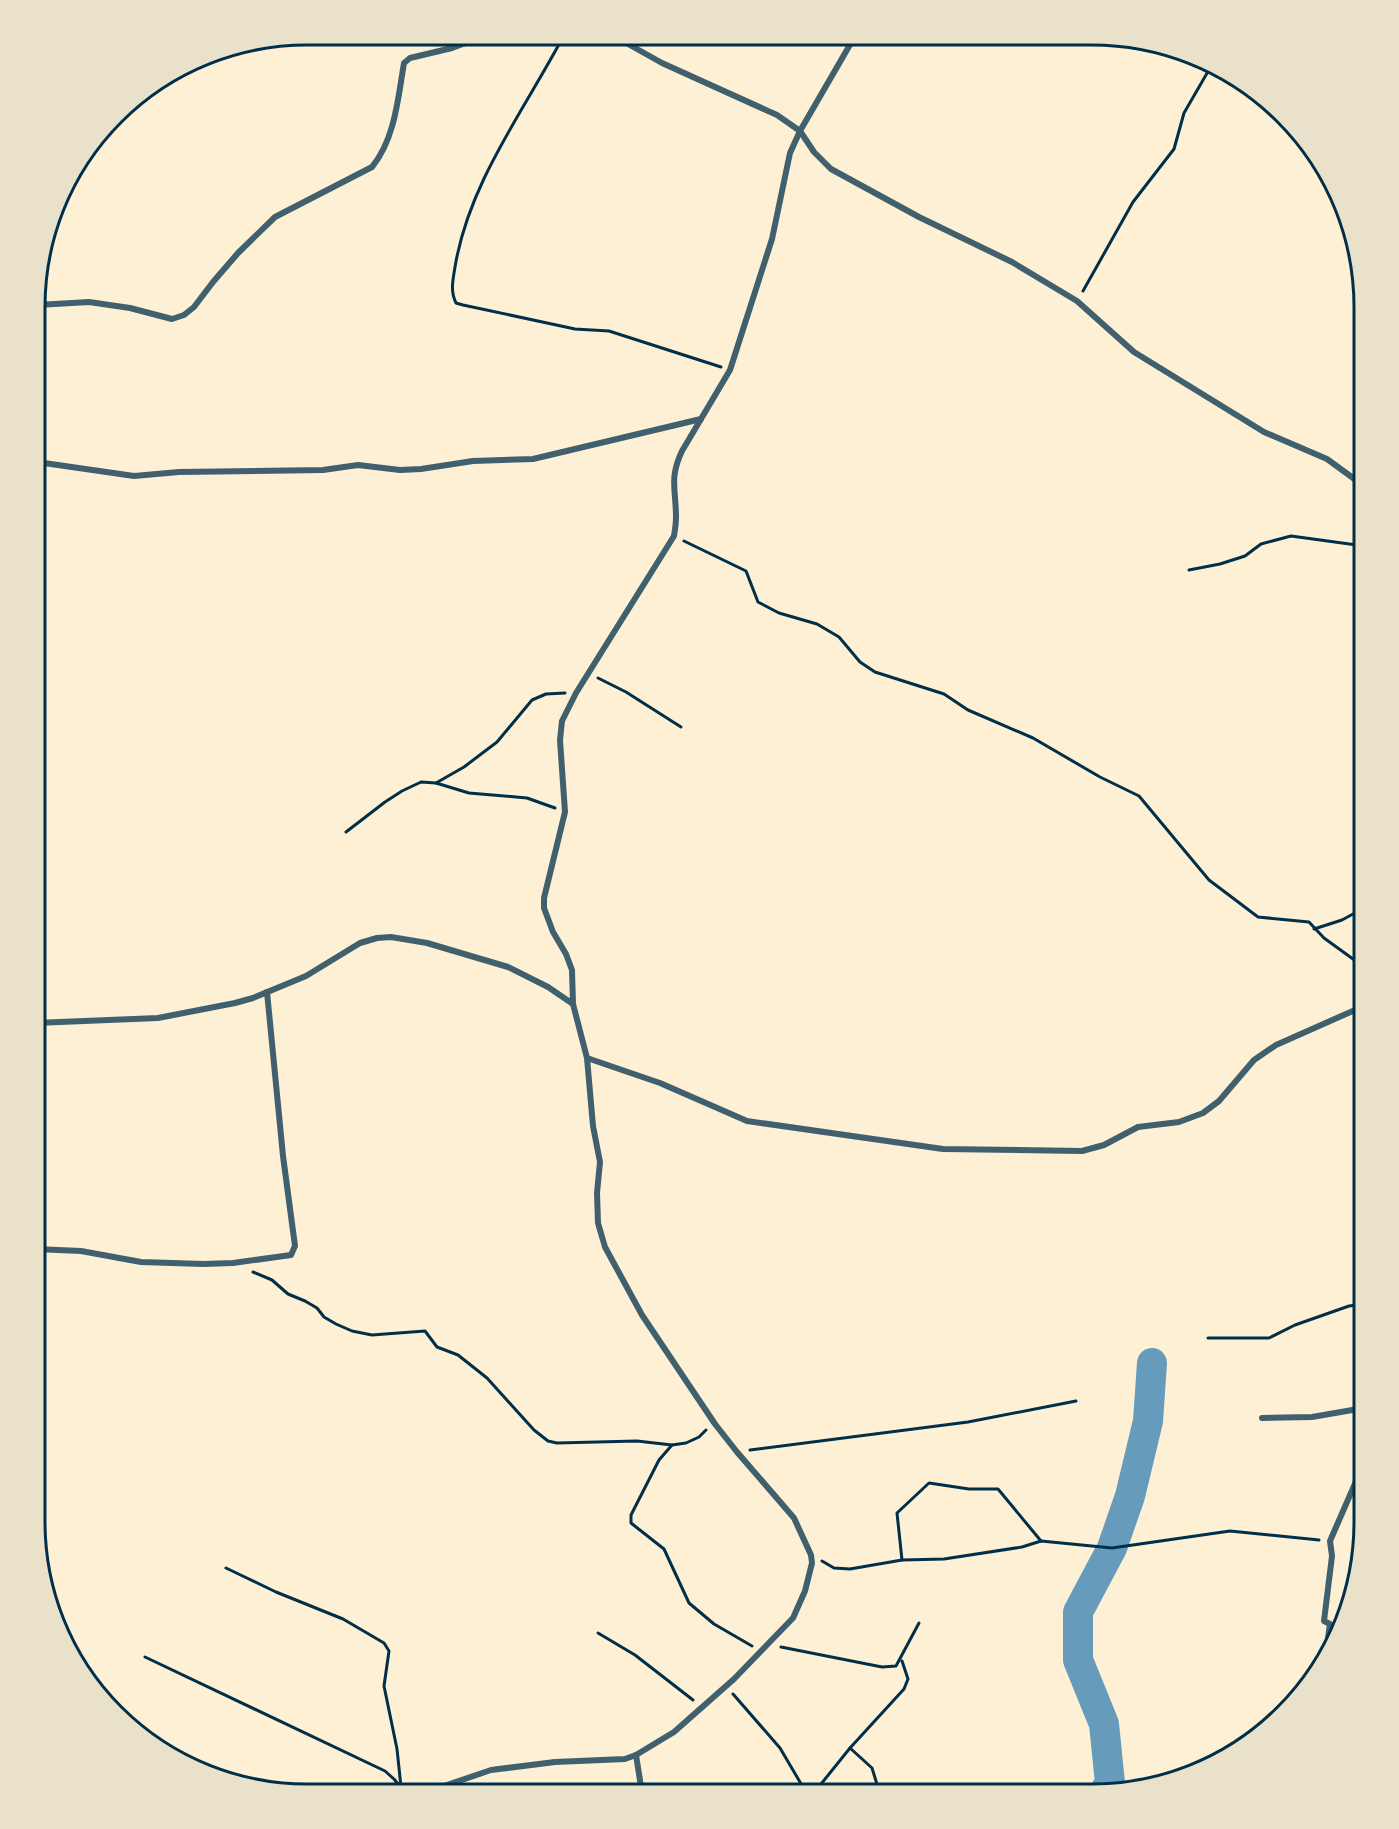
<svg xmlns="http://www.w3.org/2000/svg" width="1399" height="1829" font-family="'Work Sans',sans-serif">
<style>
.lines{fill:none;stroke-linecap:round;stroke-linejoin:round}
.river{stroke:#669bbc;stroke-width:30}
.path{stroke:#003049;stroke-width:3}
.minor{stroke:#3f606c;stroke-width:6}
.rim{fill:none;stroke:#003049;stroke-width:3}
</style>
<rect width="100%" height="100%" fill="#fdf0d5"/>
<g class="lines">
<polyline class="river" points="1104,1792 1110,1783 1104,1724 1078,1660 1078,1612 1112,1548 1130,1496 1148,1421 1152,1363"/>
<g class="path">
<path d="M564 35C524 111 469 182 455 267 453 280 450 291 456 303L463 305 575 329 609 331 721 367"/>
<polyline points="1083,291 1133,202 1174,149 1184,113 1210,68"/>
<polyline points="684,541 746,571 758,602 779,613 817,624 839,637 860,662 875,672 944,694 968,710 1033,738 1100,777 1139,796 1209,880 1258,917 1309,922 1324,938 1364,967"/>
<polyline points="1189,570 1220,564 1245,556 1261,544 1291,536 1364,546"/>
<polyline points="598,678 626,692 681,727"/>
<polyline points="436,783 464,767 497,742 532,700 546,694 565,693"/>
<polyline points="346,832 385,802 402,791 421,782 436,783 469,793 527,798 555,808"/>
<polyline points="1314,929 1342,920 1364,908"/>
<polyline points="253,1272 272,1280 288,1294 305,1301 317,1308 324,1317 336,1324 352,1331 372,1335 425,1331 437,1347 458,1355 487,1378 534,1430 548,1441 557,1443 637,1441 672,1445 686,1443 699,1437 706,1430"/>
<polyline points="1208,1338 1269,1338 1295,1325 1349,1306 1364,1304"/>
<polyline points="672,1445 659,1460 631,1515 631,1523 664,1549 689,1603 714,1624 752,1646"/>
<polyline points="750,1450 968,1422 1076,1401"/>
<polyline points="902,1560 897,1513 929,1483 969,1489 998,1489 1041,1541"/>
<polyline points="822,1561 834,1568 850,1569 902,1560 944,1559 1022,1547 1041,1541 1112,1548 1230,1531 1319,1540"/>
<polyline points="226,1568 276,1592 343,1619 384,1643 389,1651 384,1686 397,1749 401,1787"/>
<polyline points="598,1633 635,1655 693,1700"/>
<polyline points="781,1647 882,1667 896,1666 919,1623"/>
<polyline points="145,1657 385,1771 394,1779 405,1793"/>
<polyline points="733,1694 780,1748 807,1794"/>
<polyline points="850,1748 872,1768 880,1794"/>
<polyline points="813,1794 850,1748 904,1689 908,1679 902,1661"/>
</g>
<g class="minor">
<polyline points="612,35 662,63 777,115 800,131 814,152 831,169 919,217 1012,262 1077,301 1134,352 1264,432 1327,459 1364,486"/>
<path d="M37 305 89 302 130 308 172 319 184 315 194 307 213 282 238 253 275 217 372 167C395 139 398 98 404 63L410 58 452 48 487 35"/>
<polyline points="37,462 134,476 179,472 323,470 358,465 400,470 421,469 473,461 533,459 701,419"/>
<polyline points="35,1023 158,1018 235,1003 253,998 306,976 360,943 377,938 391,937 427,943 508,967 548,987 573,1004"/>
<polyline points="587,1058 660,1083 747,1121 943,1149 1082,1151 1104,1145 1138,1127 1179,1122 1203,1113 1219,1101 1254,1060 1276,1045 1364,1006"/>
<polyline points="35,1249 81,1251 141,1262 203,1264 233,1263 291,1255 295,1246 283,1156 267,992"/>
<polyline points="1262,1418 1312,1417 1364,1408"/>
<polyline points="1325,1660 1330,1624 1324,1621 1332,1556 1330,1541 1364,1463"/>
<polyline points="636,1755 642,1793"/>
<path d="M431 1793 447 1785 491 1770 555 1762 625 1759 636 1755 674 1732 734 1679 793 1618 805 1591 812 1563 811 1555 794 1518 737 1452 715 1424 642 1315 605 1247 598 1223 597 1193 600 1162 593 1126 587 1058 573 1004 572 970 566 954 553 932 544 908V898L565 812 560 740 562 721 576 693 674 536C675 530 676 523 676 517 676 490 669 478 682 451L730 370 772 239 790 153 800 131 855 36"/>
</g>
</g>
<path d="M0 0H1399V1829H0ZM307 45H1092A262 262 0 0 1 1354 307V1522A262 262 0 0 1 1092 1784H307A262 262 0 0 1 45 1522V307A262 262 0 0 1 307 45Z" fill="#e9e1ca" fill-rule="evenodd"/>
<path class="rim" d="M307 45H1092A262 262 0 0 1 1354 307V1522A262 262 0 0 1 1092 1784H307A262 262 0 0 1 45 1522V307A262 262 0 0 1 307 45Z"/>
</svg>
